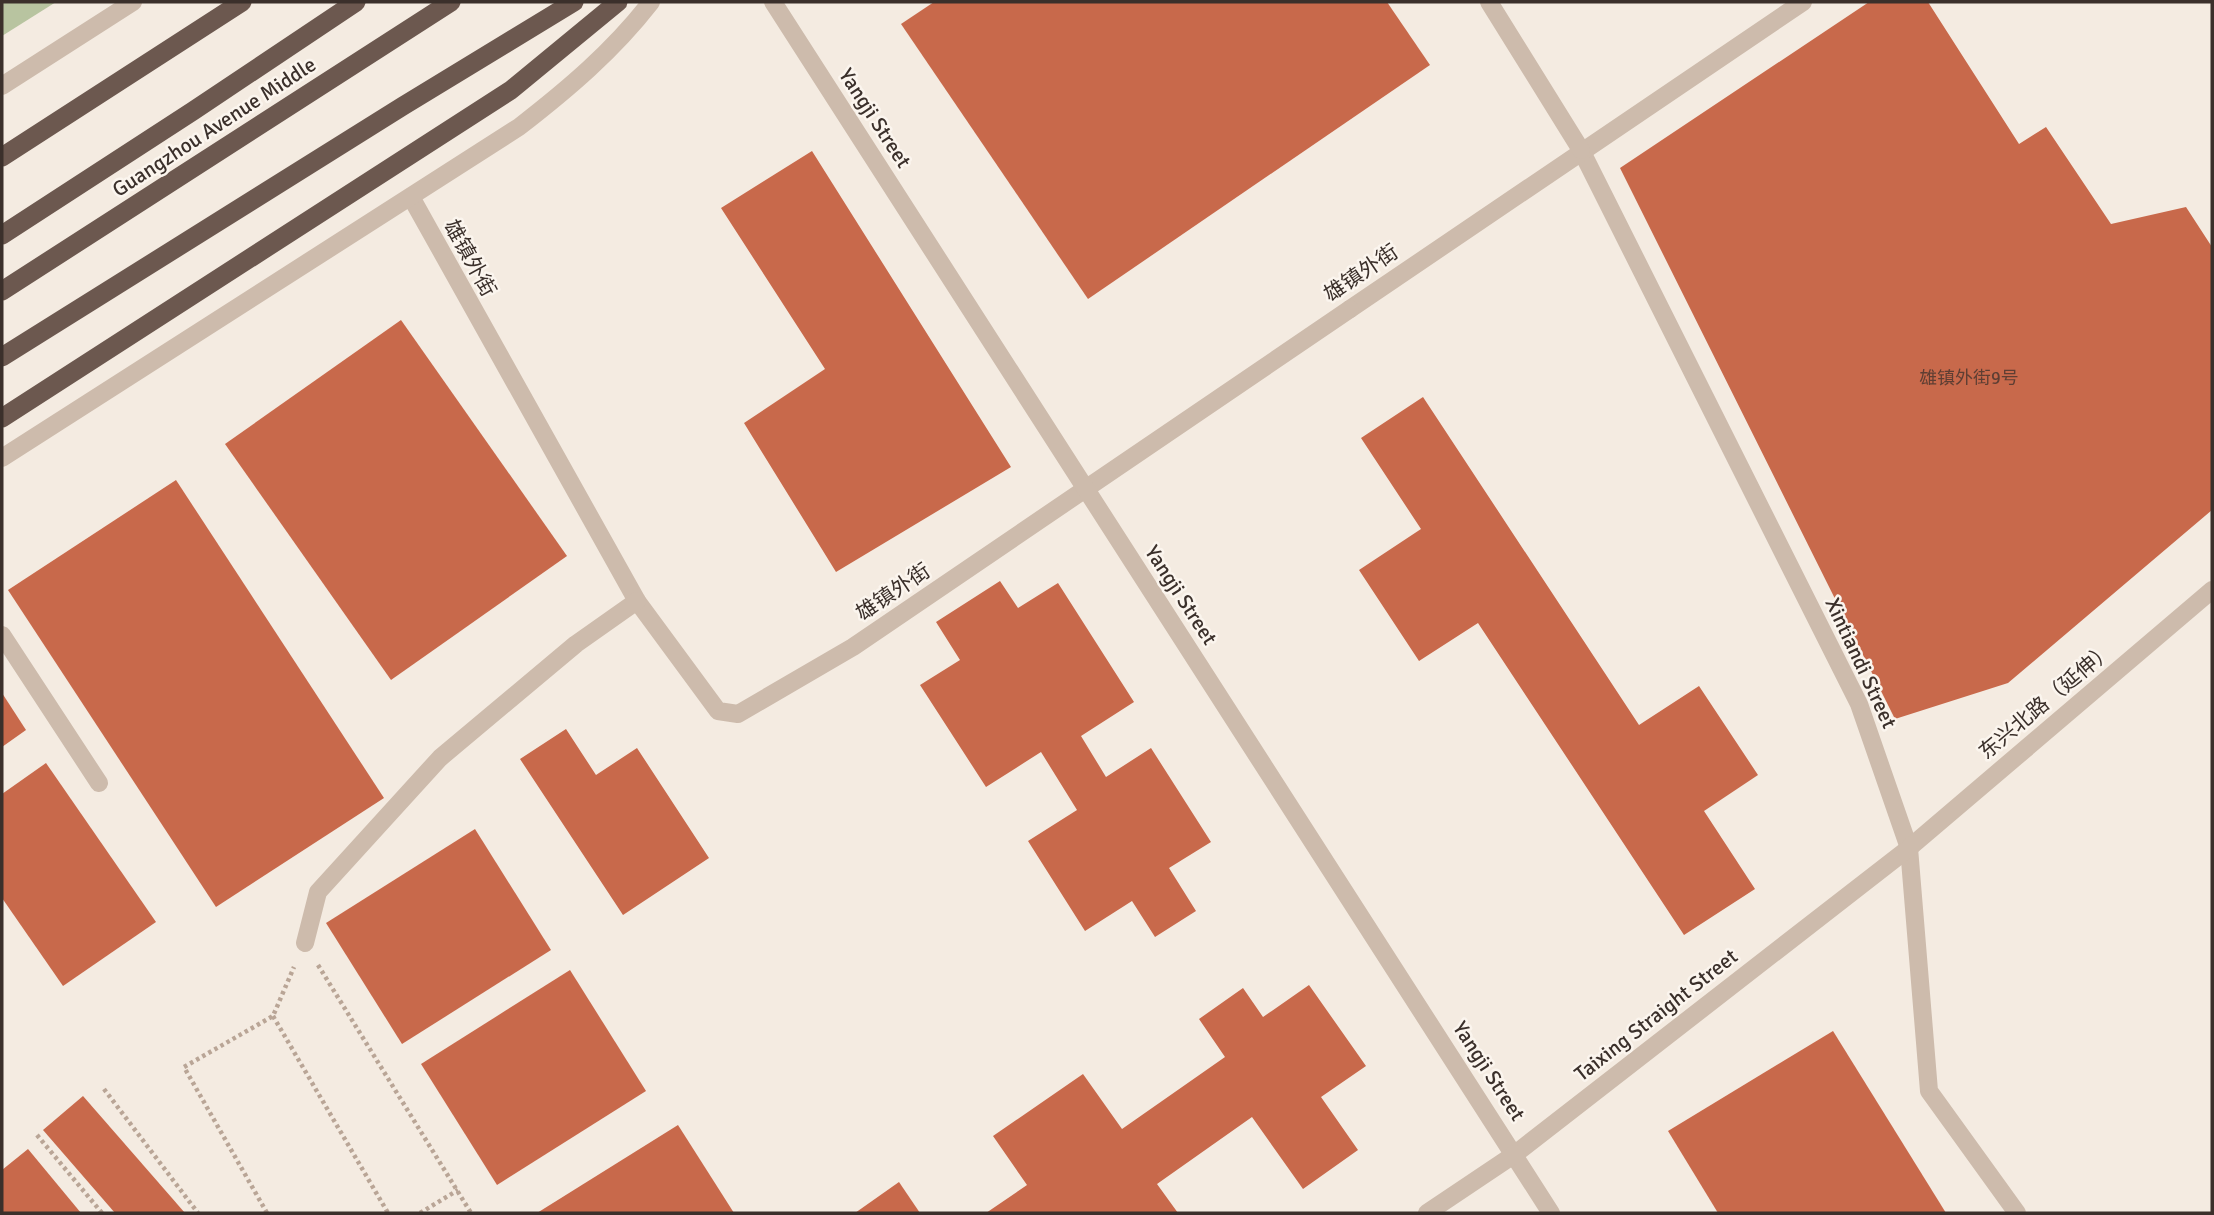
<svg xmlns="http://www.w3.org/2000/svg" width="2214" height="1215" font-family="Signika,'Noto Sans SC',sans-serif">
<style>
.green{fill:#b8c4a0}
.building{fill:#c8694b}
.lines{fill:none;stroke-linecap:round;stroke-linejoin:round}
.path{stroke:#b9a596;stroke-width:4.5;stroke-dasharray:3.5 3.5;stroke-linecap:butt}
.service{stroke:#cdbbac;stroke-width:18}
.minor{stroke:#cdbbac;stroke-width:18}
.tertiary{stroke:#cdbbac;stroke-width:18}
.trunk{stroke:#6c584f;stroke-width:19}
.labels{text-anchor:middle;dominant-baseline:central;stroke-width:5;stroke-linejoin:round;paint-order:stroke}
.number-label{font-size:18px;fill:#5e3e33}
.street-label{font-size:21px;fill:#3b302b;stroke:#fbf5ee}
</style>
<rect width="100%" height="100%" fill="#f4ebe1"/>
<polygon class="green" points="2,2 56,2 2,36"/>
<g class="building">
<polygon points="934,2 1387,2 1430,65 1088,299 901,24"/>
<polygon points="1869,2 1928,2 2019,144 2046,127 2111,224 2186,207 2212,247 2212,510 2008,683 1895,719 1620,168"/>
<polygon points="812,151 1011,467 836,572 744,423 825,369 721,208"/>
<polygon points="401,320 567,556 391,680 225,444"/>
<polygon points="1423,397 1639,725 1699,686 1758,775 1704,811 1755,889 1684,935 1478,623 1419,661 1359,570 1421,529 1361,438"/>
<polygon points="176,480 384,798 216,907 8,590"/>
<polygon points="1000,581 1018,608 1058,583 1134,702 1081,736 1106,777 1151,748 1211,842 1169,868 1196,911 1155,937 1132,901 1085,931 1028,841 1077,810 1041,752 986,787 920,685 960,660 936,622"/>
<polygon points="2,693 26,730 2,747"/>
<polygon points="566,729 596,775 637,748 709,858 623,915 520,759"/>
<polygon points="46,763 156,922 63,986 2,898 2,794"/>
<polygon points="475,829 551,950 402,1044 326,923"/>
<polygon points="570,970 646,1091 497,1185 421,1064"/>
<polygon points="1309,985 1366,1066 1321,1097 1358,1150 1303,1189 1252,1117 1157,1184 1178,1213 986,1213 1027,1185 993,1136 1083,1074 1122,1129 1225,1057 1199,1019 1243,988 1263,1017"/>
<polygon points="1833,1031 1946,1213 1718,1213 1668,1131"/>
<polygon points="83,1096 185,1213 115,1213 43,1130"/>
<polygon points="678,1125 734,1213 537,1213"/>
<polygon points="28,1149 81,1213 2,1213 2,1170"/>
<polygon points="899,1182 920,1213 855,1213"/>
</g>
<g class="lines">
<g class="path">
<polyline points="318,965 471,1213"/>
<polyline points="273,1016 388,1213"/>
<polyline points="104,1089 198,1213"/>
<polyline points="37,1135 102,1213"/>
<polyline points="267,1213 184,1067 273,1016 294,967"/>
<polyline points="420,1213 458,1190"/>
</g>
<g class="service">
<polyline points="1581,150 1859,704 1909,848 1929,1091 2017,1213"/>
<polyline points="1350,309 1803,2"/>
<polyline points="2,635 99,783"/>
</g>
<g class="minor">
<polyline points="1489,2 1581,150"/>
<polyline points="411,197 637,601 718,711 738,714 853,647 1350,309"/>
<polyline points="305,943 318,892 440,758 576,644 637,601"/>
<polyline points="1515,1154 1909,848 2212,590"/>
</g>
<g class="tertiary">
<polyline points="773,2 1551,1213"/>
<polyline points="2,86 133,2"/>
<path d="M2 458 519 127C568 89 613 51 651 2"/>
<polyline points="1427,1213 1515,1154"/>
</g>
<g class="trunk">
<polyline points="2,157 242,2"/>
<polyline points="2,235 193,111 356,2"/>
<polyline points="2,291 451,2"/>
<polyline points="2,357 403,106 574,2"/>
<polyline points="2,418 511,90 618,2"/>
</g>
</g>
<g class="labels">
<g class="number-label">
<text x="1969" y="378">雄镇外街9号</text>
</g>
<g class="street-label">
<text transform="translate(875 118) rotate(57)">Yangji Street</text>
<text transform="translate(214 127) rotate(-33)">Guangzhou Avenue Middle</text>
<text transform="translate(470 258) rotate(61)">雄镇外街</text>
<text transform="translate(1361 273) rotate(-34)">雄镇外街</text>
<text transform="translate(893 592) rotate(-34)">雄镇外街</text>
<text transform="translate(1181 595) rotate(57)">Yangji Street</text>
<text transform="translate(1861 663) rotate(65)">Xintiandi Street</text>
<text transform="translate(2046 701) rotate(-40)">东兴北路（延伸）</text>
<text transform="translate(1656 1015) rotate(-38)">Taixing Straight Street</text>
<text transform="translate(1489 1071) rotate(57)">Yangji Street</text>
</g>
</g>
<rect width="2214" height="1215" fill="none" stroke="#3b302b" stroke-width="7"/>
</svg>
